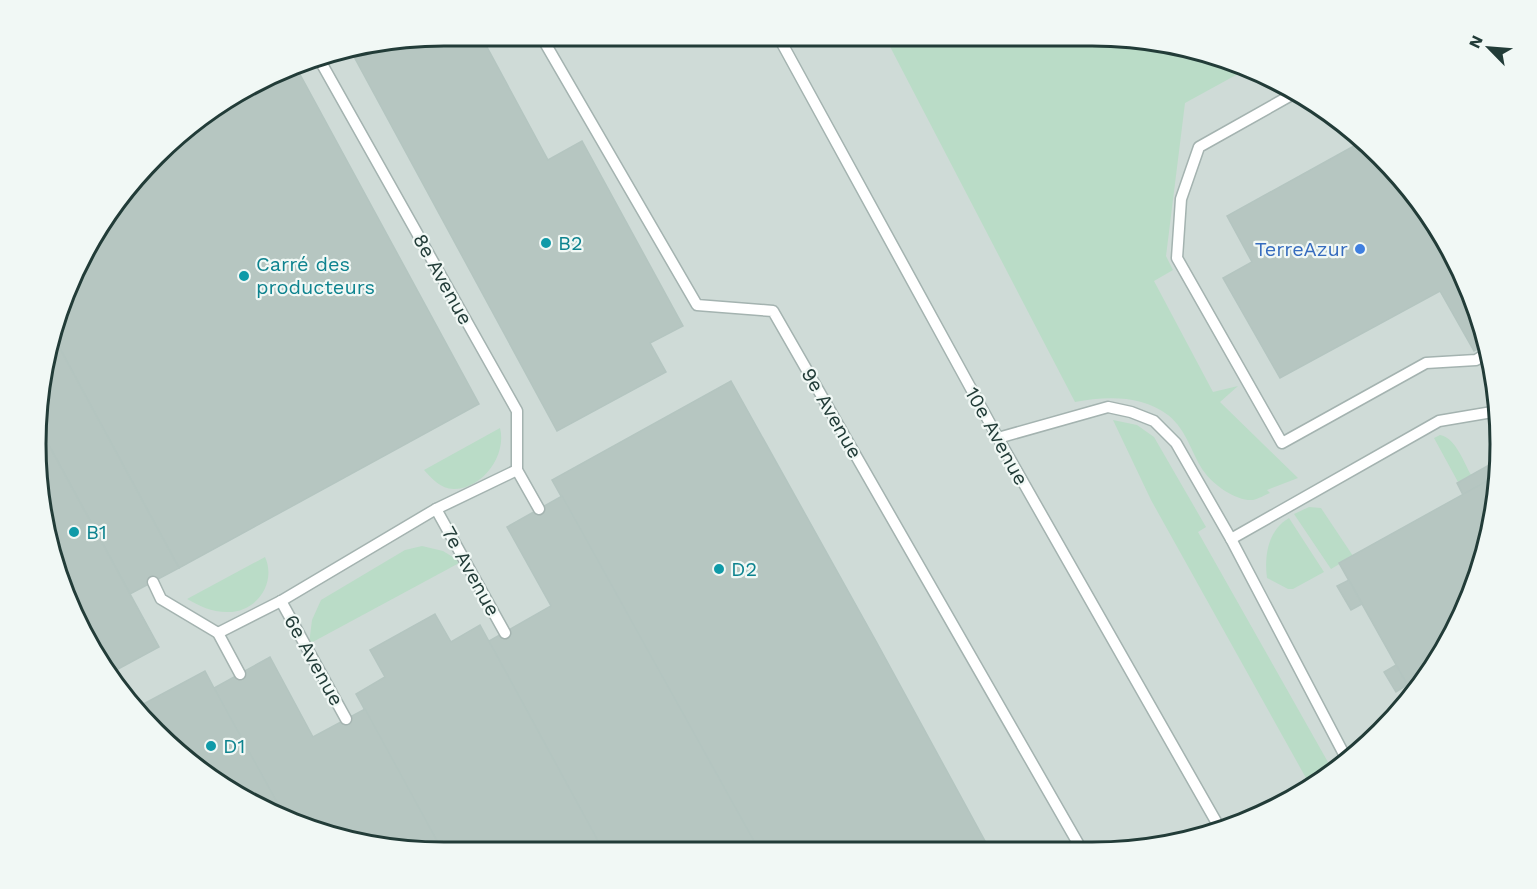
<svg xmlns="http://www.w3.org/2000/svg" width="1537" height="889" font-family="'Work Sans',sans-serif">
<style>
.built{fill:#cfdbd7}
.green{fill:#badcc7}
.building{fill:#b6c6c1;stroke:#b4c5c0;stroke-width:1.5}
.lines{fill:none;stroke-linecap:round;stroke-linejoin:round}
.lane-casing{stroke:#a4b3b0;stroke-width:13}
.lane{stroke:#fff;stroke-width:10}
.culture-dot{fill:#0f9aa8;stroke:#f1f8f5;stroke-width:2}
.shop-dot{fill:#3f7fe0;stroke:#f1f8f5;stroke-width:2}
.labels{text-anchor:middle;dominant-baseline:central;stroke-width:4.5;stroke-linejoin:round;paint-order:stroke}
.culture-label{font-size:20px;fill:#0d838f;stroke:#f1f8f5;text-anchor:start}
.shop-label{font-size:20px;fill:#366cbe;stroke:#f1f8f5;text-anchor:end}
.street-label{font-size:20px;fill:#223c38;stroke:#f1f8f5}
.rim{fill:none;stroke:#223c38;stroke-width:3}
</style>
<rect width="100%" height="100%" fill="#e1ebe8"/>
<polygon class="built" points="445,36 1120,37 1224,58 1319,105 1381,155 1470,288 1493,364 1501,444 1493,524 1470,601 1432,671 1381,734 1297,798 1223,831 1120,852 417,852 313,831 218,784 121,693 67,601 37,471 50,338 196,120 314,58"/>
<g class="green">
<path d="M885 37H1120L1224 58 1247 69 1185 103 1166 256 1173 270 1154 281 1213 392 1238 386 1220 402 1298 478 1267 490 1270 493C1265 495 1258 499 1253 500 1236 501 1215 486 1205 473 1192 456 1188 431 1168 415 1142 395 1106 396 1075 402Z"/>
<polygon points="1113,420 1137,425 1154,437 1206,527 1198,532 1333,771 1311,787 1151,500"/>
<path d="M500 428C507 455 483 488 455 489 442 490 432 479 424 470Z"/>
<path d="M1440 435C1456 438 1464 463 1471 475L1458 482 1434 438Z"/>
<polygon points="1309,507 1321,508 1353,556 1331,569 1294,514"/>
<path d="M1289 518 1324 572 1293 589H1288L1267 578C1264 556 1268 530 1289 518Z"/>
<polygon points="422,546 443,551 461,562 309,644 312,620 321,600 405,550"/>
<path d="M265 557C277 583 256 613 227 612 211 612 200 606 187 599Z"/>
</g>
<g class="building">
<polygon points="444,36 481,36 548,160 582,141 683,326 650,343 666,372 557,431 351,51"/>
<polygon points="296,67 479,404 179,568 52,334 105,217 196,120"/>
<polygon points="1363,141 1381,155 1432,217 1470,288 1487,344 1474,351 1440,291 1280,378 1223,278 1252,262 1227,216"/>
<polygon points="52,334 179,568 130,594 41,431 50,338"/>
<polygon points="731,381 877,643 991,852 760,852 552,480"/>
<polygon points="41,431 159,647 109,674 67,601 37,471"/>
<polygon points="1500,459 1498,475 1463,495 1457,483"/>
<polygon points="1498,475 1493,524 1470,601 1432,671 1413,695 1339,563"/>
<polygon points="562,496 760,852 604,852 489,641 551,606 507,527"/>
<polygon points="1349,580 1362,604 1351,610 1337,586"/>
<polygon points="435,614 451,642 480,625 604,852 443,852 356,694 385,677 370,650"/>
<polygon points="270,657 313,737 365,709 443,852 417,852 313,831 285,817 214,688"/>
<polygon points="1396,665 1407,685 1396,692 1384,672"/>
<polygon points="205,671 214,688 285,817 218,784 136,708"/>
</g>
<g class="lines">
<defs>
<g id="lane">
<polyline points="541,36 697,305 773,311 1083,852"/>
<polyline points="778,36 998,438 1222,832"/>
<polyline points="318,57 517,411 517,470 539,509"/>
<polyline points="1295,93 1199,147 1181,199 1177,258 1282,443 1426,363 1476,360 1489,352"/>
<polyline points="998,438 1108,407 1131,412 1154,421 1176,443 1231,539 1347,760"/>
<polyline points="436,509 505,633"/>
<polyline points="1231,539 1439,421 1498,411"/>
<polyline points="153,582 161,599 218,633 240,674"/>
<polyline points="281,601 346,719"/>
<polyline points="218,633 281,601 436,509 517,470"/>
</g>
</defs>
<use href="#lane" class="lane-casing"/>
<use href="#lane" class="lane"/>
</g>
<g class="culture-dot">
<circle cx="546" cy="243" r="6"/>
<circle cx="244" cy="276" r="6"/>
<circle cx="74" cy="532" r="6"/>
<circle cx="719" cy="569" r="6"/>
<circle cx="211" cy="746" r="6"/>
</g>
<circle class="shop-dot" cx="1360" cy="249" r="6"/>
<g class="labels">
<g class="culture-label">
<text x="558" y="243">B2</text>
<text x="256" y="264">Carré des<tspan x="256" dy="23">producteurs</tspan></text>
<text x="86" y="532">B1</text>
<text x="731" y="569">D2</text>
<text x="223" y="746">D1</text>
</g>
<g class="shop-label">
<text x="1348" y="249">TerreAzur</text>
</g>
<g class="street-label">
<text transform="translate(443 279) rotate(61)">8e Avenue</text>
<text transform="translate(832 413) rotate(60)">9e Avenue</text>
<text transform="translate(997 436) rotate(61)">10e Avenue</text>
<text transform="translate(471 571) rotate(61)">7e Avenue</text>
<text transform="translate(314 660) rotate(61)">6e Avenue</text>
</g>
</g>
<path d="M0 0H1537V889H0ZM444 46H1092A398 398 0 0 1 1490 444V444A398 398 0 0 1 1092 842H444A398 398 0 0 1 46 444V444A398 398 0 0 1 444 46Z" fill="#f1f8f5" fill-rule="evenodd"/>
<path class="rim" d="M444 46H1092A398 398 0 0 1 1490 444V444A398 398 0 0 1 1092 842H444A398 398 0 0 1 46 444V444A398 398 0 0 1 444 46Z"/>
<g transform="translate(1489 48) rotate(295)" stroke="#f1f8f5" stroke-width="4.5" paint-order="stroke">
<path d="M0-4.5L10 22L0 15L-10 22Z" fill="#223c38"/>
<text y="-9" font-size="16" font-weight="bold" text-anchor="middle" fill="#223c38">N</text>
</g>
</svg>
